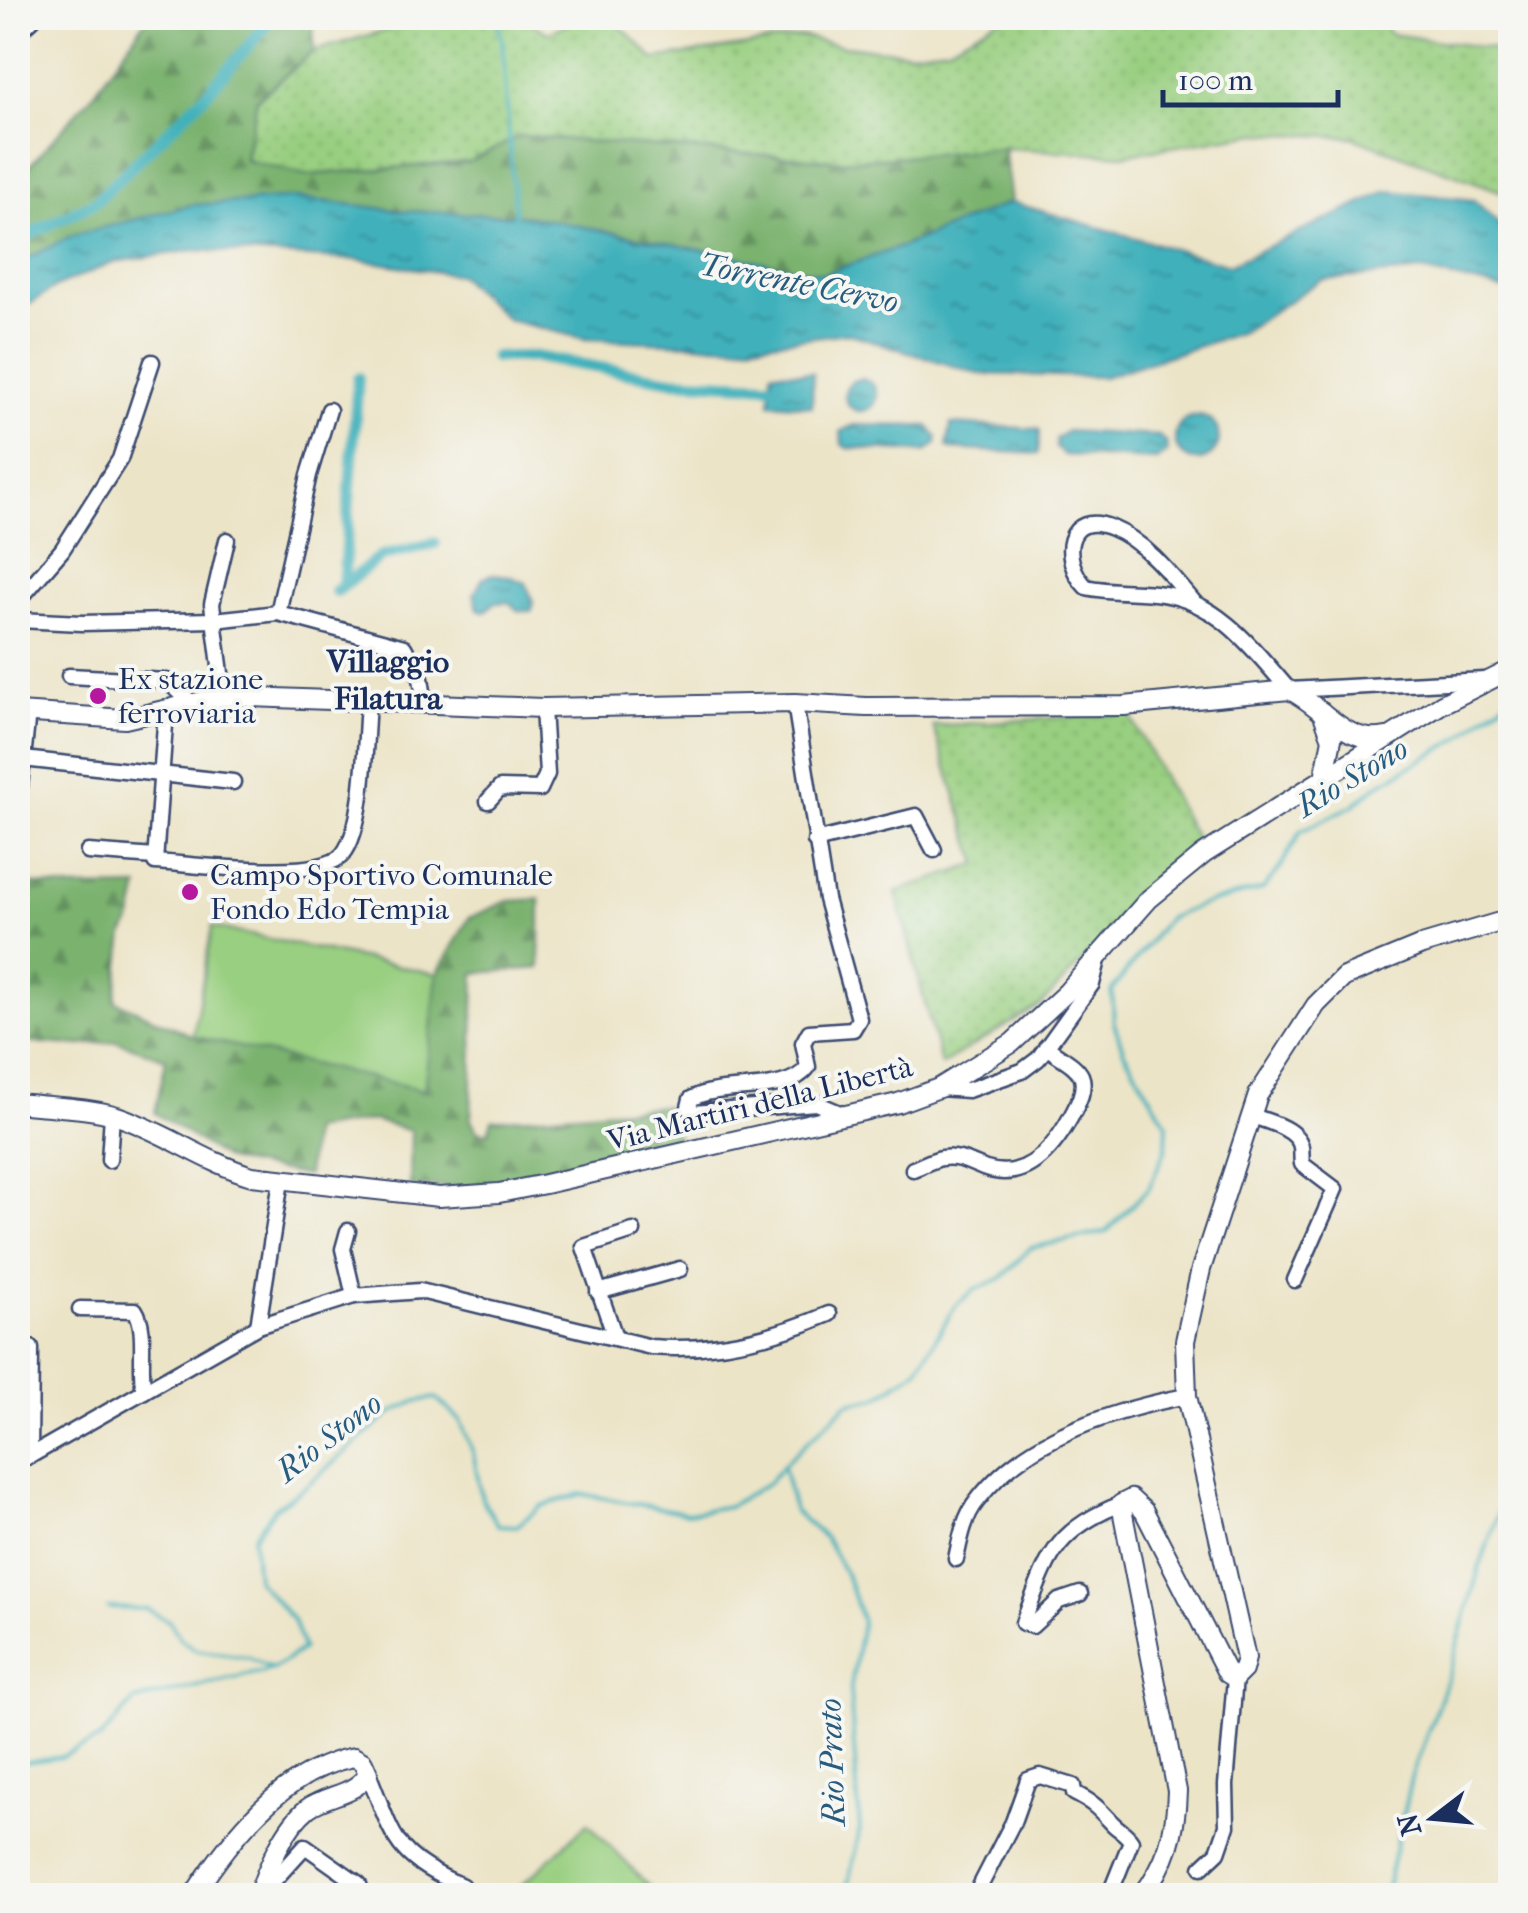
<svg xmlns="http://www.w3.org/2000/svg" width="1528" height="1913" font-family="'IM FELL French Canon',serif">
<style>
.grass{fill:url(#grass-dots);stroke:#5a7f6f;stroke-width:2.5}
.forest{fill:url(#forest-firs);stroke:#4a7066;stroke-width:2.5}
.garden{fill:#99cf80;stroke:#5a7f6f;stroke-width:2.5}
.water{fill:url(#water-ripples);stroke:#2e708c;stroke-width:2.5}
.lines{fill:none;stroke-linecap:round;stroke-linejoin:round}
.stream{stroke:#41b1bb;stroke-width:4}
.canal{stroke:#41b1bb;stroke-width:12}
.minor-casing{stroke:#3a4a6e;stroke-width:19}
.tertiary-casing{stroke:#3a4a6e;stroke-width:22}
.minor{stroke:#fff;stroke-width:14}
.tertiary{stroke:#fff;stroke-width:18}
.poi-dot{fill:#b5179e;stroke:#f6f6f2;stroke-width:4}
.labels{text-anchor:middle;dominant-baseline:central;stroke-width:8;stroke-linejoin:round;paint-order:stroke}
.poi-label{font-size:30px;fill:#1b2f5e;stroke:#f6f6f2;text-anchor:start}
.street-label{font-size:30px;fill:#1b2f5e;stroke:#f6f6f2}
.water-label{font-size:32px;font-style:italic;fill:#285c7f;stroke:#f6f6f2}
.neighbourhood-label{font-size:32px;font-weight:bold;fill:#1b2f5e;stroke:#f6f6f2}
</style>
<defs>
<pattern id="grass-dots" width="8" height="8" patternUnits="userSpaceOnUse" patternTransform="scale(2.5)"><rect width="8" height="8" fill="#99cf80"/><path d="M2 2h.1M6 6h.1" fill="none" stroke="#83b271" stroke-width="1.8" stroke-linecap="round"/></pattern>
<pattern id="forest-firs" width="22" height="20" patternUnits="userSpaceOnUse" patternTransform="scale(2.5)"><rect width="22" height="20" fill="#7ab26e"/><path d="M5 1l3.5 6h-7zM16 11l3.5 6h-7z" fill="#63915e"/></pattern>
<pattern id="water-ripples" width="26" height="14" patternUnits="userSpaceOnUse" patternTransform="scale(2.5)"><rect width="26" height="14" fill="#41b1bb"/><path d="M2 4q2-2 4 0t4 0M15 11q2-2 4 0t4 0" fill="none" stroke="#36909b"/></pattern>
</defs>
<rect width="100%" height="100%" fill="#f6f6f2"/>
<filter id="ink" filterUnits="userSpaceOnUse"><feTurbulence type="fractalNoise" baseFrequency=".01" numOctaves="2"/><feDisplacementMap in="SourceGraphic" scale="20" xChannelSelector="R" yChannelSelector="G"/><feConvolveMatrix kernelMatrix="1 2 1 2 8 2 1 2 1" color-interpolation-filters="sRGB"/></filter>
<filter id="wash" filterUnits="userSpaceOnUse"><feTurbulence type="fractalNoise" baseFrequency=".0048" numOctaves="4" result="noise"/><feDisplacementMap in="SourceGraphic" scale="40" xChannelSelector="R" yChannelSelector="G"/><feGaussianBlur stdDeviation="2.25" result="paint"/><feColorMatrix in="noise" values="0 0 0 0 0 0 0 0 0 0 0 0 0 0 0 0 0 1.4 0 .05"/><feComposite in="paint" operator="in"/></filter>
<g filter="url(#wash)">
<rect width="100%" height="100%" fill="#ece4c7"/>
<g class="grass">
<path d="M453 18H523L548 33C605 3 612 17 654 59L803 37 844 46 908 52 948 47 1001 18H1180L1203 24 1215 18H1374L1391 34 1510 51V195L1352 137 1258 133 1123 155 1004 148 844 161 520 136 469 162 306 175 245 160 257 99 314 51 411 23Z"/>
<polygon points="1129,713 1196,840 1041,1005 941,1065 896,892 978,864 933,726"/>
</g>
<g class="forest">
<polygon points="147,18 313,18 314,51 257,99 245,160 306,175 469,162 520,136 844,161 1004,148 1011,202 903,246 823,274 529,216 402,211 297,198 71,236 18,264 18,179 94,93"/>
<polygon points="18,883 70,888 139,887 132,919 124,935 115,1001 193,1036 423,1090 437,974 469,918 508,901 540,899 540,968 475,973 471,1119 477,1131 488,1133 492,1120 665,1106 680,1146 494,1188 410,1186 411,1131 373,1120 312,1130 307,1176 227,1160 155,1113 166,1059 116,1041 82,1045 18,1042"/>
</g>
<g class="garden">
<polygon points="212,927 437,974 424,1090 193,1036"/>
<polygon points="588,1823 657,1895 511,1895"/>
</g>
<g class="water">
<polygon points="1388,191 1474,200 1510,234 1510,291 1422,271 1321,280 1242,332 1103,377 979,374 848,333 737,346 585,339 508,320 458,275 360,260 194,250 114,262 57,286 18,312 18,264 71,236 191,205 297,198 402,211 529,216 823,274 903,246 1011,202 1229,265"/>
<polygon points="772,371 813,373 812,406 770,403"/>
<circle cx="861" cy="395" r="16"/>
<circle cx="1197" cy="438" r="22"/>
<polygon points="951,424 1038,429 1040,431 1038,454 950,449 947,447"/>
<polygon points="854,425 928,426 937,437 937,444 925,452 848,448 842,444 841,431"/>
<polygon points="1067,431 1159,436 1166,442 1167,453 1157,460 1064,455 1056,448 1056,439"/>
<polygon points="493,574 508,576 526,583 533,602 532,611 518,611 509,602 494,603 485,612 478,609 474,594 483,578"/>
</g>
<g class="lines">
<g class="stream">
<polyline points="496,18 502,39 515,216"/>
<polyline points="783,1466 794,1511 825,1538 847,1577 862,1622 850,1692 860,1829 848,1884 838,1896"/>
<polyline points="108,1608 146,1609 169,1621 181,1639 196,1650 248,1657 273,1669"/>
<polyline points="18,1763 61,1757 100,1739 134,1701 273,1669 303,1649 293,1620 257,1580 253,1537 276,1507 305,1487 391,1413 417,1401 436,1398 460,1420 473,1452 482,1499 498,1525 517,1526 541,1506 581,1494 687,1513 729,1506 768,1483 791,1457 848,1403 878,1397 917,1370 956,1305 974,1290 1002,1278 1030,1248 1106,1232 1149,1188 1166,1149 1167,1124 1124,1052 1114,1023 1112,990 1168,918 1204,904 1263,889 1278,871 1301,831 1354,805 1376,786 1460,738 1483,717 1510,698"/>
<polyline points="1385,1896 1411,1778 1449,1674 1479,1569 1510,1480"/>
</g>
<g class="canal">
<polyline points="18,240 95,202 205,95 273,18"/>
<polyline points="495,357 535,357 672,380 785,386"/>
<polyline points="343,586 381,556 435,543"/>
<polyline points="336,591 343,586 358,378"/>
</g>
</g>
</g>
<g filter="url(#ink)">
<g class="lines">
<defs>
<g id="minor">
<polyline points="18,33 34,18"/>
<polyline points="1510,571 1510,593"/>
<polyline points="18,601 62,550 120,459 152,362"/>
<path d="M1193 601C1171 575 1144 541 1112 528 1066 509 1059 559 1086 587 1111 593 1138 590 1163 594 1219 602 1254 650 1289 690L1485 680"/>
<polyline points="278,613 309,475 329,410"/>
<polyline points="18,620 82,623 214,620 278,613 404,647 421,678 425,705"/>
<polyline points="69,676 167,681 191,702"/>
<polyline points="224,696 212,604 227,540"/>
<path d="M795 703 826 899 859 1019 853 1029 809 1032 803 1043 808 1067C786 1097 722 1081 691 1099L689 1107 694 1113 816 1103 847 1116"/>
<path d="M166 711 155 862C192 864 321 882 343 854 365 827 365 739 368 703"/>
<polyline points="23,759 233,782"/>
<polyline points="20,787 28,712"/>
<polyline points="488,801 500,788 540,789 547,774 543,708"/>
<polyline points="815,841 916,816 934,850"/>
<polyline points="88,852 155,857"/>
<polyline points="939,1088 968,1090 1022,1071 1038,1059 1092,984 1098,960"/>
<path d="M1252 1116C1267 1121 1298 1129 1301 1147 1302 1153 1301 1159 1302 1164L1335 1189 1295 1280"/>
<polyline points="109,1160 112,1115"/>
<path d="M913 1169C922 1166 933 1159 942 1158 958 1155 972 1164 986 1169 1029 1183 1057 1144 1074 1111 1095 1072 1076 1068 1046 1047"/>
<polyline points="348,1231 343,1249 354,1296"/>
<polyline points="598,1292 680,1269"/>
<path d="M80 1309 135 1310C148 1330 138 1366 144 1391"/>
<polyline points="258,1326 281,1181"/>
<polyline points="615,1337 584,1247 633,1231"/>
<polyline points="30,1456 31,1348"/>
<path d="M18 1460 30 1456 258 1326 354 1296 420 1291 651 1347C713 1352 771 1339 829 1314"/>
<path d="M956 1559C960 1540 964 1517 977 1501 1024 1438 1113 1410 1187 1396"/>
<path d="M1080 1594 1059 1601 1032 1626 1023 1623C1048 1559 1052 1531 1121 1504"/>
<path d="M368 1773C395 1839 392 1855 462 1886"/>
<polyline points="1202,1867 1218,1852 1227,1826 1226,1785 1235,1678"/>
<polyline points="265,1877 276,1878 305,1846 359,1884 361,1896"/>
<path d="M975 1896 1013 1822 1028 1780 1040 1776 1073 1786 1074 1793C1094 1803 1098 1808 1113 1824 1119 1830 1126 1833 1131 1841L1109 1896"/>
</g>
<g id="tertiary">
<path d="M18 712 125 719 224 696 543 708 795 703 866 707 1124 706 1289 690C1323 705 1345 746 1386 737"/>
<polyline points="1322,712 1332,739 1324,778"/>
<path d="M18 1103C50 1107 87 1107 117 1116 165 1132 205 1162 252 1176L439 1197 499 1193 545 1184 898 1103 939 1088 1012 1043 1067 992 1149 899 1204 854 1442 704 1510 670"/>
<path d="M193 1896C230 1839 283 1770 354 1757L363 1762 368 1773C357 1795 327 1794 308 1808 285 1826 267 1868 258 1896"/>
<path d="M1142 1896C1167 1863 1176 1832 1177 1791L1121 1504 1131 1499 1144 1511 1227 1673 1235 1678 1243 1670 1246 1658 1187 1396 1185 1341 1201 1269 1258 1095 1316 1005 1344 977 1422 945 1510 919"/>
</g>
</defs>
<use href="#minor" class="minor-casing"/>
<use href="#tertiary" class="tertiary-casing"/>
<use href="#minor" class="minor"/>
<use href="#tertiary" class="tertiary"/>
</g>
</g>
<g class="poi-dot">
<circle cx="98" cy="696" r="10"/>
<circle cx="190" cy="892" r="10"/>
</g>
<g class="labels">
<g class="poi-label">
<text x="118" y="679">Ex stazione<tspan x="118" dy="34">ferroviaria</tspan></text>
<text x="210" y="875">Campo Sportivo Comunale<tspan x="210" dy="34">Fondo Edo Tempia</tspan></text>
</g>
<g class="street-label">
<text transform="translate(760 1104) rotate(-14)">Via Martiri della Libertà</text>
</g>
<g class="water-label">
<text transform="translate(799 283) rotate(11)">Torrente Cervo</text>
<text transform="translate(1352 777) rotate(-31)">Rio Stono</text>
<text transform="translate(329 1437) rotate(-38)">Rio Stono</text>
<text transform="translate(832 1762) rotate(-92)">Rio Prato</text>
</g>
<g class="neighbourhood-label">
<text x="388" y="661">Villaggio<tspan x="388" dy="37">Filatura</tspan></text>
</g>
</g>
<rect width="1528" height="1913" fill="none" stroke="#f6f6f2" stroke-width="60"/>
<g transform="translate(1433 1818) rotate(254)" stroke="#f6f6f2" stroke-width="8" paint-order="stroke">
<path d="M0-8L18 38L0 25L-18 38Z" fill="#1b2f5e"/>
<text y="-15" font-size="28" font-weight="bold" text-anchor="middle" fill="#1b2f5e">N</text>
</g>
<path d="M1163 90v15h175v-15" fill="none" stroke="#1b2f5e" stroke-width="5"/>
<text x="1178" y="90" font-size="30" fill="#1b2f5e" stroke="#f6f6f2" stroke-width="8" paint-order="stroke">100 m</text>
</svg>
